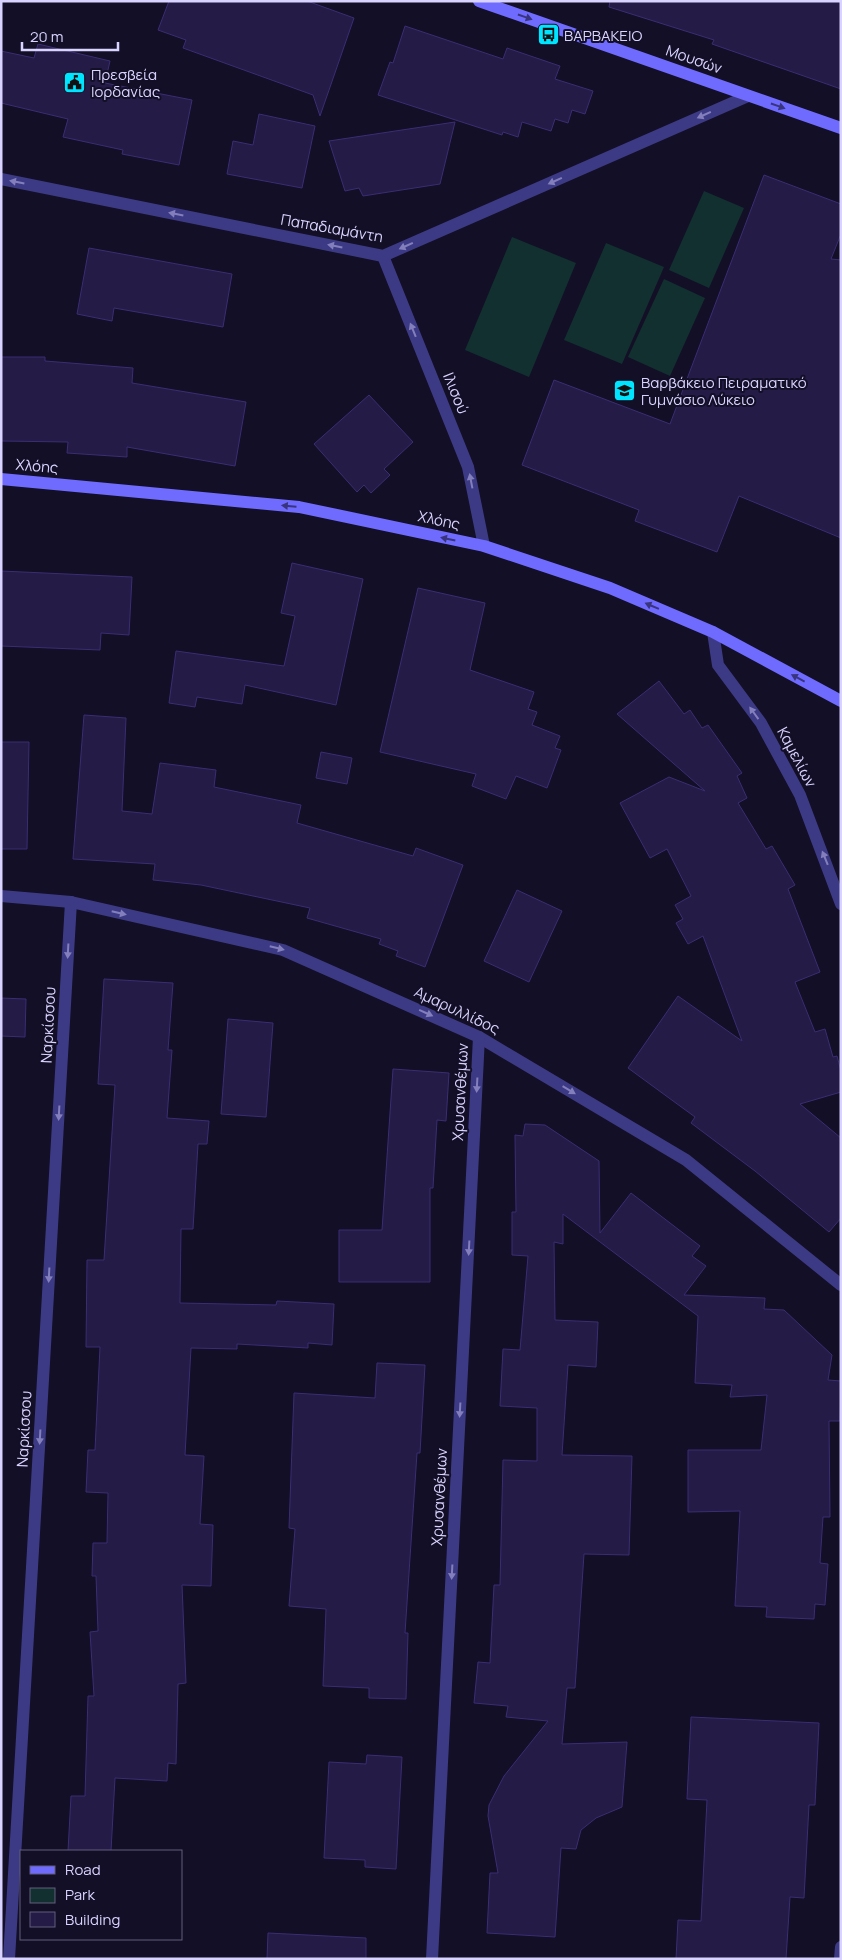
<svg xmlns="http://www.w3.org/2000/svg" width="842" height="1960" font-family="Manrope,sans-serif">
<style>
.green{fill:#12302f}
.building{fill:#241b47;stroke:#3b2d73}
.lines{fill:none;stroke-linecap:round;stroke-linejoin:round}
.street{stroke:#3d3a85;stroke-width:12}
.secondary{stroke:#6f6bff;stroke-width:12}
.oneway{fill:#38347d}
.oneway2{fill:#837fbc}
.labels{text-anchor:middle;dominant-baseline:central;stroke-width:4;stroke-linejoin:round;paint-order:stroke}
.poi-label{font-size:15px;fill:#d9d4ff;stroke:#130f26;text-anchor:start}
.street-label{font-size:15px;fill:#d9d4ff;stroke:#130f26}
</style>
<rect width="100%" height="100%" fill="#130f26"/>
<g class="green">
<polygon points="704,191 744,208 709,288 669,270"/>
<polygon points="512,237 576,263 529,377 465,350"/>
<polygon points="606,243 664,267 622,364 564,340"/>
<polygon points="664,279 705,298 670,376 628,357"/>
</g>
<g class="building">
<polygon points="169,1 307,1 354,18 320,116 313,95 183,48 186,40 158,30"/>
<polygon points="610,1 841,1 841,89 712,44 714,40 609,7"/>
<polygon points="405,26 503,59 507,48 560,66 555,79 593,91 585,114 572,110 568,123 555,119 551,131 522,122 518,137 503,132 502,135 378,95 390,62 393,63"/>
<polygon points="38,44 110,61 105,83 192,100 179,165 122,154 123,150 63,137 68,119 1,103 1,51 34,58"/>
<polygon points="259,114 315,126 302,188 227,174 233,141 253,145"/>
<polygon points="455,122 440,184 363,196 359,188 345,191 329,141"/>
<polygon points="764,175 841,204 841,234 831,259 841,260 841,538 739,496 717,552 635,521 639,510 522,465 554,380 670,424"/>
<polygon points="89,248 232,274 223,327 114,308 112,321 77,314"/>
<polygon points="1,357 45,357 45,361 133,368 132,383 246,402 235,466 127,447 127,457 67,453 68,442 1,441"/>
<polygon points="369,395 413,442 384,469 390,475 371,493 364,485 357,492 314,444"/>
<polygon points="292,563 363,579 336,705 245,685 242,704 197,697 195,707 169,703 176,651 284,666 295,616 281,613"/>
<polygon points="1,571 132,577 129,635 101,633 100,650 1,646"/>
<polygon points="418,588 485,603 470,670 534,692 528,709 537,712 532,725 560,736 555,748 561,750 547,788 516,776 506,799 472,786 476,774 380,752"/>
<polygon points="659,681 684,714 690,710 702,728 708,725 742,773 737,776 747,798 738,803 766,849 772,846 795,885 788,889 820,972 795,982 815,1032 825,1029 833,1057 837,1056 841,1071 841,1092 800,1104 841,1138 841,1218 829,1232 755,1171 691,1123 695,1117 628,1068 678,996 742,1041 703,936 688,944 676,923 683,919 675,905 691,896 667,849 650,858 620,803 669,777 705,791 617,714"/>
<polygon points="84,715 126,718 122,811 152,814 160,763 216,770 214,787 301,805 297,823 413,856 416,848 463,865 425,967 396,956 398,951 379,944 381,939 307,918 310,908 201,885 153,880 155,864 73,859"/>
<polygon points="1,742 29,742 27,849 1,849"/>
<polygon points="321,752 352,758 347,784 316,778"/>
<polygon points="517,890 562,911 529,982 484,961"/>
<polygon points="104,979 173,983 168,1050 172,1050 167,1118 209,1121 207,1144 198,1144 193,1229 181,1229 180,1303 276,1305 277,1301 334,1304 332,1345 308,1343 308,1348 237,1344 237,1349 191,1348 185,1455 204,1456 200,1524 213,1525 211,1586 182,1585 186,1683 178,1684 176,1764 168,1763 167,1781 115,1778 111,1851 68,1851 71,1796 85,1796 88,1696 94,1696 90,1632 98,1631 96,1576 92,1576 93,1543 107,1543 108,1493 86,1492 88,1450 95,1450 100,1347 86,1347 87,1260 104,1260 115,1085 98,1084"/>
<polygon points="1,998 26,999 25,1037 1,1036"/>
<polygon points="228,1019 273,1023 266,1117 221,1114"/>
<polygon points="393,1069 449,1073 446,1121 437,1120 433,1188 430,1188 430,1282 339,1282 339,1230 382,1230"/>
<polygon points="525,1124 545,1125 599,1161 600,1233 631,1193 700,1246 692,1256 706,1266 684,1295 765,1298 764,1309 784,1310 832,1355 828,1380 841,1381 840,1421 829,1421 830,1517 823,1517 820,1563 828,1564 825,1605 815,1604 814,1619 766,1617 767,1607 735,1606 740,1511 688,1512 688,1450 761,1450 767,1395 730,1397 732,1385 695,1383 698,1316 563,1214 563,1244 554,1242 555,1320 598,1322 596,1367 568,1365 562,1455 632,1456 629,1555 584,1554 575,1688 567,1688 562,1744 627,1742 622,1807 596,1818 581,1830 576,1849 561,1848 555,1937 487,1933 490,1873 498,1873 488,1816 489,1805 504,1776 548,1721 506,1717 508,1706 474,1703 478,1662 490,1663 494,1585 500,1585 503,1460 537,1461 537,1408 500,1406 503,1349 520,1350 528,1256 512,1255 512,1212 516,1212 515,1135 523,1136"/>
<polygon points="377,1363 425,1365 420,1453 417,1453 405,1633 408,1633 406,1699 369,1698 369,1688 323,1686 326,1609 289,1606 295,1529 289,1528 294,1393 375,1398"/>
<polygon points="691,1717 819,1723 815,1805 809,1805 804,1898 790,1897 786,1959 676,1959 678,1920 701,1921 707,1800 687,1799"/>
<polygon points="367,1755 402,1757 396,1869 365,1867 365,1860 324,1858 329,1762 366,1764"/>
<polygon points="268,1933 366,1938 366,1959 267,1959"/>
</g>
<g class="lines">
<g class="street">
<polyline points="1,179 383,256 748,96"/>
<polyline points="383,256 468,467 484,546"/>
<polyline points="713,632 718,665 761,723 800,795 841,904"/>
<polyline points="1,896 71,902 283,950 479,1037 686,1160 841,1285"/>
<polyline points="9,1959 71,902"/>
<polyline points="432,1959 479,1037"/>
<polyline points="840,1959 841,1947"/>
</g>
<g class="secondary">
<polyline points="479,1 841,128"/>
<polyline points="1,479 299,507 484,546 610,588 713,632 841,701"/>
</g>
</g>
<defs><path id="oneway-solid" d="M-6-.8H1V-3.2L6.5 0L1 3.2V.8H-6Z" transform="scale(1.25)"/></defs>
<g class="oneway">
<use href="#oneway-solid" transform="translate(525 17) rotate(19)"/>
<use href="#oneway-solid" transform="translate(778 106) rotate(19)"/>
<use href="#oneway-solid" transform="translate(289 506) rotate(-175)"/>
<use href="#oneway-solid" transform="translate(448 539) rotate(-168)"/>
<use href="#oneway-solid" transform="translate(652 606) rotate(-157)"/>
<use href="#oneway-solid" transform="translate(798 678) rotate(-152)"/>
</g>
<g class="oneway2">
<use href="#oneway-solid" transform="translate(704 115) rotate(156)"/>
<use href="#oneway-solid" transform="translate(555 181) rotate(156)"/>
<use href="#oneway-solid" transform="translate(17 182) rotate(-169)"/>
<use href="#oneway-solid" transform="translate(176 214) rotate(-169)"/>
<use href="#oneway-solid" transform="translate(335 246) rotate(-169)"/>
<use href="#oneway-solid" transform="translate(406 246) rotate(156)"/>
<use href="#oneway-solid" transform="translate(413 330) rotate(-112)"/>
<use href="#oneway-solid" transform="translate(471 481) rotate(-101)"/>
<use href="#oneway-solid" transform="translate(754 713) rotate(-126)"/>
<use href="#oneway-solid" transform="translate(825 858) rotate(-112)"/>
<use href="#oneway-solid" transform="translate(119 913) rotate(13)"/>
<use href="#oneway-solid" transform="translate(277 948) rotate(14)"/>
<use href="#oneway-solid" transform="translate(68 951) rotate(93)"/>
<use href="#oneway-solid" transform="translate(426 1013) rotate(24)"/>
<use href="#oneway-solid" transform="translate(477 1085) rotate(93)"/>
<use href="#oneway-solid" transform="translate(569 1090) rotate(31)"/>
<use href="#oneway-solid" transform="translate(59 1113) rotate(93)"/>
<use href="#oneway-solid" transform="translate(469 1248) rotate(93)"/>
<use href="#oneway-solid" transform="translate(49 1275) rotate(93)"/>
<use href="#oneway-solid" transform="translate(460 1410) rotate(93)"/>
<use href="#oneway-solid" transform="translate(40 1437) rotate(93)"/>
<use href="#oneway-solid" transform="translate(452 1572) rotate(93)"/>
</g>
<defs>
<symbol id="bus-square" viewBox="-11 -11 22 22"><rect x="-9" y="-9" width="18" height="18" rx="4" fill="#00e5ff" stroke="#130f26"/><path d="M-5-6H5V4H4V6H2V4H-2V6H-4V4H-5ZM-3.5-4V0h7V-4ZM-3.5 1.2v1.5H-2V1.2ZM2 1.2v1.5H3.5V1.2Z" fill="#111"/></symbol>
<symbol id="civic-square" viewBox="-11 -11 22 22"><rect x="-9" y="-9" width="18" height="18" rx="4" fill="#00e5ff" stroke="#130f26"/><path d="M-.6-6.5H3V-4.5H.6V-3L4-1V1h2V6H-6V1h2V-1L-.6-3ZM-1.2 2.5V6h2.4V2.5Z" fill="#111"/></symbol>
<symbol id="school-square" viewBox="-11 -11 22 22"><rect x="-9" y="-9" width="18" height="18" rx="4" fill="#00e5ff" stroke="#130f26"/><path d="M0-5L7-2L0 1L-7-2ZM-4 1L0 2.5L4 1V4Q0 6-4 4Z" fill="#111"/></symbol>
</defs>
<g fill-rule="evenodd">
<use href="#bus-square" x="536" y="22" width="25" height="25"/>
<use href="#civic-square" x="62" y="70" width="25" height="25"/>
<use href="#school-square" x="612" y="378" width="25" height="25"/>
</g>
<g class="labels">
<g class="poi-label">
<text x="564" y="35">ΒΑΡΒΑΚΕΙΟ</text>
<text x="91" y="74">Πρεσβεία<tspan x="91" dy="17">Ιορδανίας</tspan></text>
<text x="641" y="382">Βαρβάκειο Πειραματικό<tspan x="641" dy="17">Γυμνάσιο Λύκειο</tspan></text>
</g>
<g class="street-label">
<text transform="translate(694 59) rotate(19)">Μουσών</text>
<text transform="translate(332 228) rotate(10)">Παπαδιαμάντη</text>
<text transform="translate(456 393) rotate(68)">Ιλισού</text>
<text transform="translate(37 466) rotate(5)">Χλόης</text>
<text transform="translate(439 520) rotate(12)">Χλόης</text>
<text transform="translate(797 757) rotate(62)">Καμελίων</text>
<text transform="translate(457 1010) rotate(25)">Αμαρυλλίδος</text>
<text transform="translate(48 1025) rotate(-87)">Ναρκίσσου</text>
<text transform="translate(460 1092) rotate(-87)">Χρυσανθέμων</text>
<text transform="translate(24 1429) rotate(-87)">Ναρκίσσου</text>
<text transform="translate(439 1497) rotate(-87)">Χρυσανθέμων</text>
</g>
</g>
<rect width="842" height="1960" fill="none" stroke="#d9d4ff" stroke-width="5"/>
<rect x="20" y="1850" width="162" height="90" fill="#130f26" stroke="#625e7d"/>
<rect x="30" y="1866" width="25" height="8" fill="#6f6bff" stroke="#625e7d"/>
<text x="65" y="1875" font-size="15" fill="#d9d4ff">Road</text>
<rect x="30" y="1888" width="25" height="15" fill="#12302f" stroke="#625e7d"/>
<text x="65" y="1900" font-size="15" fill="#d9d4ff">Park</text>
<rect x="30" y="1912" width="25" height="15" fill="#241b47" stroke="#625e7d"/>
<text x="65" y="1925" font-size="15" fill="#d9d4ff">Building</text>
<path d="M22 42v8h96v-8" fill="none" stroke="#d9d4ff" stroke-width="2.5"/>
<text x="30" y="42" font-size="15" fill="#d9d4ff" stroke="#130f26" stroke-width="4" paint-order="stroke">20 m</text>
</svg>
